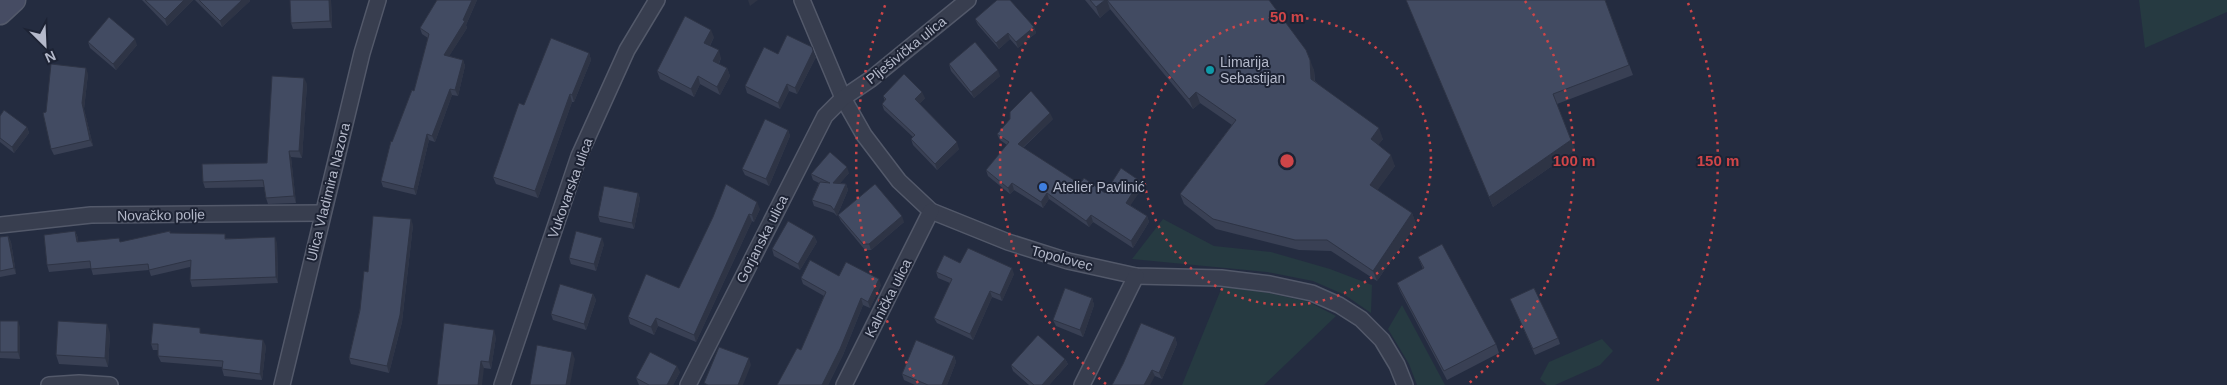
<svg xmlns="http://www.w3.org/2000/svg" width="2227" height="385" font-family="Arial,sans-serif">
<style>
.green{fill:#263a41}
.lines{fill:none;stroke-linecap:round;stroke-linejoin:round}
.minor-casing{stroke:#53596a;stroke-width:18}
.secondary-casing{stroke:#53596a;stroke-width:25}
.minor{stroke:#383e4f;stroke-width:15}
.secondary{stroke:#464c63;stroke-width:22}
.wall{fill:#394054}
.shaded-wall{fill:#2e3445}
.building{fill:#424b62;stroke:#2e3445}
.ring{fill:none;stroke:#cf4548;stroke-width:2.5;stroke-dasharray:2.5 5}
.culture-dot{fill:#0f9aa8;stroke:#1d2334;stroke-width:2}
.shop-dot{fill:#3f7fe0;stroke:#1d2334;stroke-width:2}
.labels{text-anchor:middle;dominant-baseline:central;stroke-width:4;stroke-linejoin:round;paint-order:stroke}
.street-label{font-size:14px;fill:#b4b9ca;stroke:#1d2334}
.poi-label{font-size:14px;fill:#b4b9ca;stroke:#1d2334;text-anchor:start}
.centre{fill:#cf4548;stroke:#1d2334;stroke-width:2.5}
.ring-label{font-size:15px;text-anchor:middle;font-weight:bold;fill:#cf4548;stroke:#1d2334;stroke-width:4;stroke-linejoin:round;paint-order:stroke}
</style>
<rect width="100%" height="100%" fill="#242c40"/>
<g class="green">
<polygon points="2139,0 2227,0 2227,12 2145,48"/>
<polygon points="1163,219 1214,246 1271,252 1330,269 1372,285 1371,313 1345,295 1313,281 1267,272 1132,259"/>
<polygon points="1222,287 1269,293 1309,302 1336,316 1264,385 1182,385"/>
<polygon points="1402,305 1445,385 1417,385 1409,364 1388,329"/>
<polygon points="1602,339 1613,351 1600,365 1555,385 1547,385 1540,379 1549,362"/>
</g>
<g class="lines">
<defs>
<g id="minor">
<polyline points="802,0 843,98 864,135 899,181 931,211 1008,242 1068,261 1136,276 1221,278 1270,284 1312,293 1339,305 1361,319 1382,340 1397,365 1405,385"/>
<polyline points="0,225 91,215 322,213"/>
<polyline points="49,385 79,383 110,385"/>
<polyline points="282,385 362,53 378,0"/>
<polyline points="502,385 579,156 627,50 657,0"/>
<polyline points="688,385 825,116 843,98 871,79 968,0"/>
<polyline points="844,385 931,211"/>
<polyline points="1082,385 1136,276"/>
</g>
<polyline id="secondary" points="0,13 14,0"/>
</defs>
<use href="#minor" class="minor-casing"/>
<use href="#secondary" class="secondary-casing"/>
<use href="#minor" class="minor"/>
<use href="#secondary" class="secondary"/>
</g>
<g class="wall">
<polygon points="142,0 193,0 167,26"/>
<polygon points="195,0 249,0 250,1 222,27"/>
<polygon points="290,0 331,0 332,28 293,29 291,23"/>
<polygon points="437,0 477,0 466,25 467,28 449,56 463,60 465,66 458,96 452,95 435,142 429,140 416,195 383,187 381,181 392,142 414,91 428,38 422,34 420,28"/>
<polygon points="1085,0 1269,0 1314,70 1315,81 1383,139 1378,145 1395,166 1377,190 1412,213 1416,224 1377,281 1331,251 1299,250 1216,229 1184,204 1180,194 1232,125 1200,103 1193,109 1110,9 1100,18"/>
<polygon points="1406,0 1605,0 1633,75 1557,104 1575,150 1493,207"/>
<polygon points="975,19 1034,27 1036,33 1018,48 1010,39 999,49 978,25"/>
<polygon points="714,37 710,46 721,58 719,64 727,68 730,76 720,95 700,84 694,97 660,79 657,71"/>
<polygon points="88,42 137,45 116,70 90,48"/>
<polygon points="589,53 591,60 574,102 572,102 538,198 496,184 493,177 524,105"/>
<polygon points="778,54 816,57 797,94 789,91 780,109 747,93 745,86"/>
<polygon points="949,64 1000,76 974,98 951,71"/>
<polygon points="88,74 84,109 93,146 54,155 51,149 46,112"/>
<polygon points="307,84 302,158 291,157 296,203 268,204 266,198 264,187 205,188 203,182 267,163"/>
<polygon points="883,96 925,98 919,104 959,149 937,170 913,145 911,139 913,137 884,110 882,104 885,101"/>
<polygon points="0,116 27,127 29,133 14,153 0,142"/>
<polygon points="1053,119 1023,148 1080,184 1105,193 1140,181 1143,187 1130,205 1147,216 1149,222 1133,248 1093,222 1089,227 1049,199 1043,208 1014,190 1010,194 988,176 986,170 1007,145 1000,140 997,134"/>
<polygon points="788,130 790,136 769,186 745,175 742,169"/>
<polygon points="849,173 840,183 846,184 848,190 837,216 834,213 814,206 812,200 819,183 813,180 811,174"/>
<polygon points="638,193 640,199 634,229 600,222 598,216"/>
<polygon points="760,209 754,222 752,221 696,342 658,326 654,335 630,324 628,317 679,288 713,217"/>
<polygon points="838,215 904,222 871,250 865,250 841,221"/>
<polygon points="413,225 402,322 389,373 351,364 349,358 368,272"/>
<polygon points="75,231 78,238 78,242 121,242 171,233 277,243 278,283 192,287 190,280 190,267 151,276 149,270 93,275 91,268 49,272 47,265"/>
<polygon points="8,236 11,242 16,274 0,277 0,237"/>
<polygon points="814,236 817,242 800,270 774,256 772,249"/>
<polygon points="604,244 596,271 571,264 569,258"/>
<polygon points="1418,257 1496,344 1499,353 1447,380 1400,291 1397,283 1423,269"/>
<polygon points="960,263 1014,274 1002,301 992,297 973,340 937,323 934,318 950,283 938,278 936,272"/>
<polygon points="839,276 881,285 870,308 863,305 843,355 828,385 777,385 801,350 824,296 803,284 801,278"/>
<polygon points="593,294 596,300 586,330 553,320 551,314"/>
<polygon points="1092,298 1094,305 1083,337 1056,326 1053,320"/>
<polygon points="1510,299 1558,338 1560,344 1535,355"/>
<polygon points="0,321 20,327 20,359 0,358"/>
<polygon points="110,333 108,367 59,364 56,355"/>
<polygon points="203,334 266,346 262,380 224,376 222,369 222,367 161,362 158,356 158,350 153,350 151,344"/>
<polygon points="496,337 491,369 484,368 437,385"/>
<polygon points="1175,337 1177,344 1162,379 1155,376 1112,385"/>
<polygon points="954,356 956,362 947,385 915,385 904,380 902,374"/>
<polygon points="1065,359 1068,364 1049,385 1029,385 1013,371 1011,365"/>
<polygon points="680,372 673,385 639,385 636,378"/>
</g>
<g class="shaded-wall">
<polygon points="184,0 193,0 167,26 165,19"/>
<polygon points="242,0 249,0 250,1 222,27 220,21"/>
<polygon points="329,0 331,0 332,28 330,21"/>
<polygon points="472,0 477,0 466,25 467,28 446,61 444,55 463,20"/>
<polygon points="748,0 758,0 750,6"/>
<polygon points="1105,0 1107,0 1110,9 1100,18 1096,7"/>
<polygon points="1034,27 1036,33 1018,48 1016,42"/>
<polygon points="711,30 714,37 707,51 704,43"/>
<polygon points="1008,33 1010,39 999,49 996,43"/>
<polygon points="135,39 137,45 116,70 113,64"/>
<polygon points="719,50 721,58 716,69 713,61"/>
<polygon points="813,51 816,57 797,94 795,88"/>
<polygon points="589,53 591,60 574,102 572,95"/>
<polygon points="463,60 465,66 458,96 455,90"/>
<polygon points="1310,60 1314,70 1315,89 1311,79"/>
<polygon points="86,68 88,74 84,109 93,146 90,140 82,103"/>
<polygon points="727,68 730,76 720,95 717,87"/>
<polygon points="998,70 1000,76 974,98 971,92"/>
<polygon points="698,76 700,84 694,97 691,89"/>
<polygon points="304,78 307,84 302,158 299,151"/>
<polygon points="787,84 789,91 780,109 778,103"/>
<polygon points="450,89 452,95 435,142 432,136"/>
<polygon points="922,92 925,98 917,106 915,99"/>
<polygon points="1196,92 1200,103 1193,109 1189,99"/>
<polygon points="570,94 572,102 538,198 535,191"/>
<polygon points="1050,113 1053,119 1020,150 1018,144"/>
<polygon points="27,127 29,133 14,153 12,147"/>
<polygon points="1379,128 1383,139 1375,149 1371,139"/>
<polygon points="788,130 790,136 769,186 766,179"/>
<polygon points="427,134 429,140 416,195 414,189"/>
<polygon points="1571,140 1575,150 1493,207 1489,197"/>
<polygon points="957,142 959,149 937,170 935,164"/>
<polygon points="289,151 291,157 296,203 294,196"/>
<polygon points="1391,155 1395,166 1374,195 1370,185"/>
<polygon points="847,167 849,173 835,189 833,183"/>
<polygon points="1140,181 1143,187 1128,209 1126,203"/>
<polygon points="1012,183 1014,190 1010,194 1008,188"/>
<polygon points="846,184 848,190 837,216 834,210"/>
<polygon points="638,193 640,199 634,229 632,223"/>
<polygon points="1047,193 1049,199 1043,208 1041,202"/>
<polygon points="757,202 760,209 754,222 752,215"/>
<polygon points="1412,213 1416,224 1377,281 1373,271"/>
<polygon points="749,214 752,221 696,342 694,335"/>
<polygon points="1091,215 1093,222 1089,227 1086,221"/>
<polygon points="902,216 904,222 871,250 869,244"/>
<polygon points="1147,216 1149,222 1133,248 1131,241"/>
<polygon points="411,219 413,225 402,322 389,373 387,366"/>
<polygon points="75,231 78,238 79,249 77,242"/>
<polygon points="8,236 11,242 16,274 14,268"/>
<polygon points="814,236 817,242 800,270 798,264"/>
<polygon points="275,237 277,243 278,283 276,277"/>
<polygon points="602,238 604,244 596,271 594,264"/>
<polygon points="1012,268 1014,274 1002,301 1000,295"/>
<polygon points="879,279 881,285 870,308 868,302"/>
<polygon points="990,291 992,297 973,340 970,334"/>
<polygon points="593,294 596,300 586,330 584,324"/>
<polygon points="861,298 863,305 843,355 828,385 822,385"/>
<polygon points="1092,298 1094,305 1083,337 1080,330"/>
<polygon points="656,318 658,326 654,335 651,327"/>
<polygon points="18,321 20,327 20,359 18,352"/>
<polygon points="107,324 110,333 108,367 105,358"/>
<polygon points="494,330 496,337 491,369 489,362"/>
<polygon points="1175,337 1177,344 1162,379 1159,373"/>
<polygon points="263,340 266,346 262,380 260,374"/>
<polygon points="572,352 575,359 570,385 566,385"/>
<polygon points="954,356 956,362 947,385 942,385"/>
<polygon points="749,358 751,365 743,385 738,385"/>
<polygon points="1065,359 1068,364 1049,385 1042,385"/>
<polygon points="481,361 484,368 482,385 478,385"/>
<polygon points="677,366 680,372 673,385 667,385"/>
<polygon points="1152,370 1155,376 1150,385 1144,385"/>
</g>
<g class="building">
<polygon points="145,0 184,0 165,19"/>
<polygon points="199,0 242,0 220,21"/>
<polygon points="290,0 329,0 330,21 291,23"/>
<polygon points="437,0 472,0 463,20 465,21 444,55 463,60 455,90 450,89 432,136 427,134 414,189 381,181 391,141 392,142 412,90 414,91 429,34 420,28"/>
<polygon points="997,0 1010,0 1034,27 1016,42 1008,33 996,43 975,19"/>
<polygon points="1090,0 1105,0 1096,7"/>
<polygon points="1107,0 1269,0 1306,50 1310,60 1311,79 1379,128 1371,139 1391,155 1370,185 1412,213 1373,271 1327,240 1295,240 1213,219 1180,194 1236,120 1196,92 1189,99"/>
<polygon points="1406,0 1605,0 1629,65 1553,94 1571,140 1489,197"/>
<polygon points="685,16 711,30 704,43 719,50 713,61 727,68 717,87 698,76 691,89 657,71"/>
<polygon points="109,17 135,39 113,64 88,42"/>
<polygon points="787,35 812,47 813,51 795,88 787,84 778,103 745,86 764,47 778,54"/>
<polygon points="551,38 589,53 572,95 570,94 535,191 493,177 519,103 524,105"/>
<polygon points="975,42 998,70 971,92 949,64"/>
<polygon points="51,64 86,68 82,103 90,140 51,149 43,113 46,112"/>
<polygon points="904,74 922,92 915,99 957,142 935,164 911,139 915,135 882,104 886,99 883,96"/>
<polygon points="272,76 304,78 299,151 289,151 294,196 266,198 263,180 203,182 202,164 267,163"/>
<polygon points="1031,91 1050,113 1018,144 1080,184 1084,178 1105,193 1121,168 1140,181 1126,203 1147,216 1131,241 1091,215 1086,221 1047,193 1041,202 1012,183 1008,188 986,170 1009,142 997,134 1010,119 1010,112"/>
<polygon points="4,110 27,127 12,147 0,138 0,116"/>
<polygon points="765,119 788,130 766,179 742,169"/>
<polygon points="830,152 847,167 833,183 846,184 834,210 831,206 812,200 820,182 830,183 811,174"/>
<polygon points="726,184 757,202 752,215 749,214 694,335 656,318 651,327 628,317 646,274 679,288 713,217"/>
<polygon points="875,184 902,216 869,244 863,244 838,215"/>
<polygon points="604,186 638,193 632,223 598,216"/>
<polygon points="373,216 411,219 400,315 387,366 349,358 360,310 364,271 368,272"/>
<polygon points="788,221 814,236 798,264 772,249"/>
<polygon points="75,231 77,242 119,238 120,242 170,231 170,233 225,234 225,239 275,237 276,277 190,280 191,260 149,270 148,264 91,269 90,261 47,265 44,235"/>
<polygon points="576,231 602,238 594,264 569,258"/>
<polygon points="8,236 14,268 0,271 0,237"/>
<polygon points="1442,244 1496,344 1444,371 1397,283 1424,268 1418,257"/>
<polygon points="968,248 1012,268 1000,295 990,291 970,334 934,318 952,279 936,272 944,255 960,263"/>
<polygon points="810,260 839,276 846,262 879,279 868,302 861,298 840,349 822,385 777,385 797,348 801,350 826,292 801,278"/>
<polygon points="560,284 593,294 584,324 551,314"/>
<polygon points="1065,288 1092,298 1080,330 1053,320"/>
<polygon points="1534,288 1558,338 1533,349 1510,299"/>
<rect x="0" y="321" width="18" height="31"/>
<polygon points="58,321 107,324 105,358 56,355"/>
<polygon points="153,323 200,328 200,333 263,340 260,374 222,369 223,361 158,356 158,344 151,344"/>
<polygon points="444,323 494,330 489,362 481,361 478,385 437,385"/>
<polygon points="1141,323 1175,337 1159,373 1152,370 1144,385 1112,385 1123,364"/>
<polygon points="1038,335 1065,359 1042,385 1034,385 1011,365"/>
<polygon points="916,340 954,356 942,385 928,385 902,374"/>
<polygon points="537,345 572,352 566,385 530,385"/>
<polygon points="719,347 749,358 738,385 708,385 704,383"/>
<polygon points="650,352 677,366 667,385 649,385 636,378"/>
</g>
<g class="ring">
<circle cx="1287" cy="161" r="144"/>
<path d="M1106 384A287 287 0 0 1 1049 1M1525 1A287 287 0 0 1 1468 384"/>
<path d="M918 383A431 431 0 0 1 886 3M1688 3A431 431 0 0 1 1656 383"/>
</g>
<circle class="culture-dot" cx="1210" cy="70" r="5"/>
<circle class="shop-dot" cx="1043" cy="187" r="5"/>
<g class="labels">
<g class="street-label">
<text transform="translate(906 50) rotate(-39)">Plješivička ulica</text>
<text transform="translate(570 188) rotate(-70)">Vukovarska ulica</text>
<text transform="translate(328 192) rotate(-76)">Ulica Vladimira Nazora</text>
<text transform="translate(161 215) rotate(-1)">Novačko polje</text>
<text transform="translate(762 239) rotate(-63)">Gorjanska ulica</text>
<text transform="translate(1062 258) rotate(15)">Topolovec</text>
<text transform="translate(888 298) rotate(-63)">Kalnička ulica</text>
</g>
<g class="poi-label">
<text x="1220" y="62">Limarija<tspan x="1220" dy="16">Sebastijan</tspan></text>
<text x="1053" y="187">Atelier Pavlinić</text>
</g>
</g>
<circle cx="1287" cy="161" r="8" class="centre"/>
<g class="ring-label">
<text x="1287" y="22">50 m</text>
<text x="1574" y="166">100 m</text>
<text x="1718" y="166">150 m</text>
</g>
<g transform="translate(45 45) rotate(156)" stroke="#1d2334" stroke-width="4" paint-order="stroke">
<path d="M0-4L9 19L0 12L-9 19Z" fill="#b4b9ca"/>
<text y="-8" font-size="14" font-weight="bold" text-anchor="middle" fill="#b4b9ca">N</text>
</g>
</svg>
